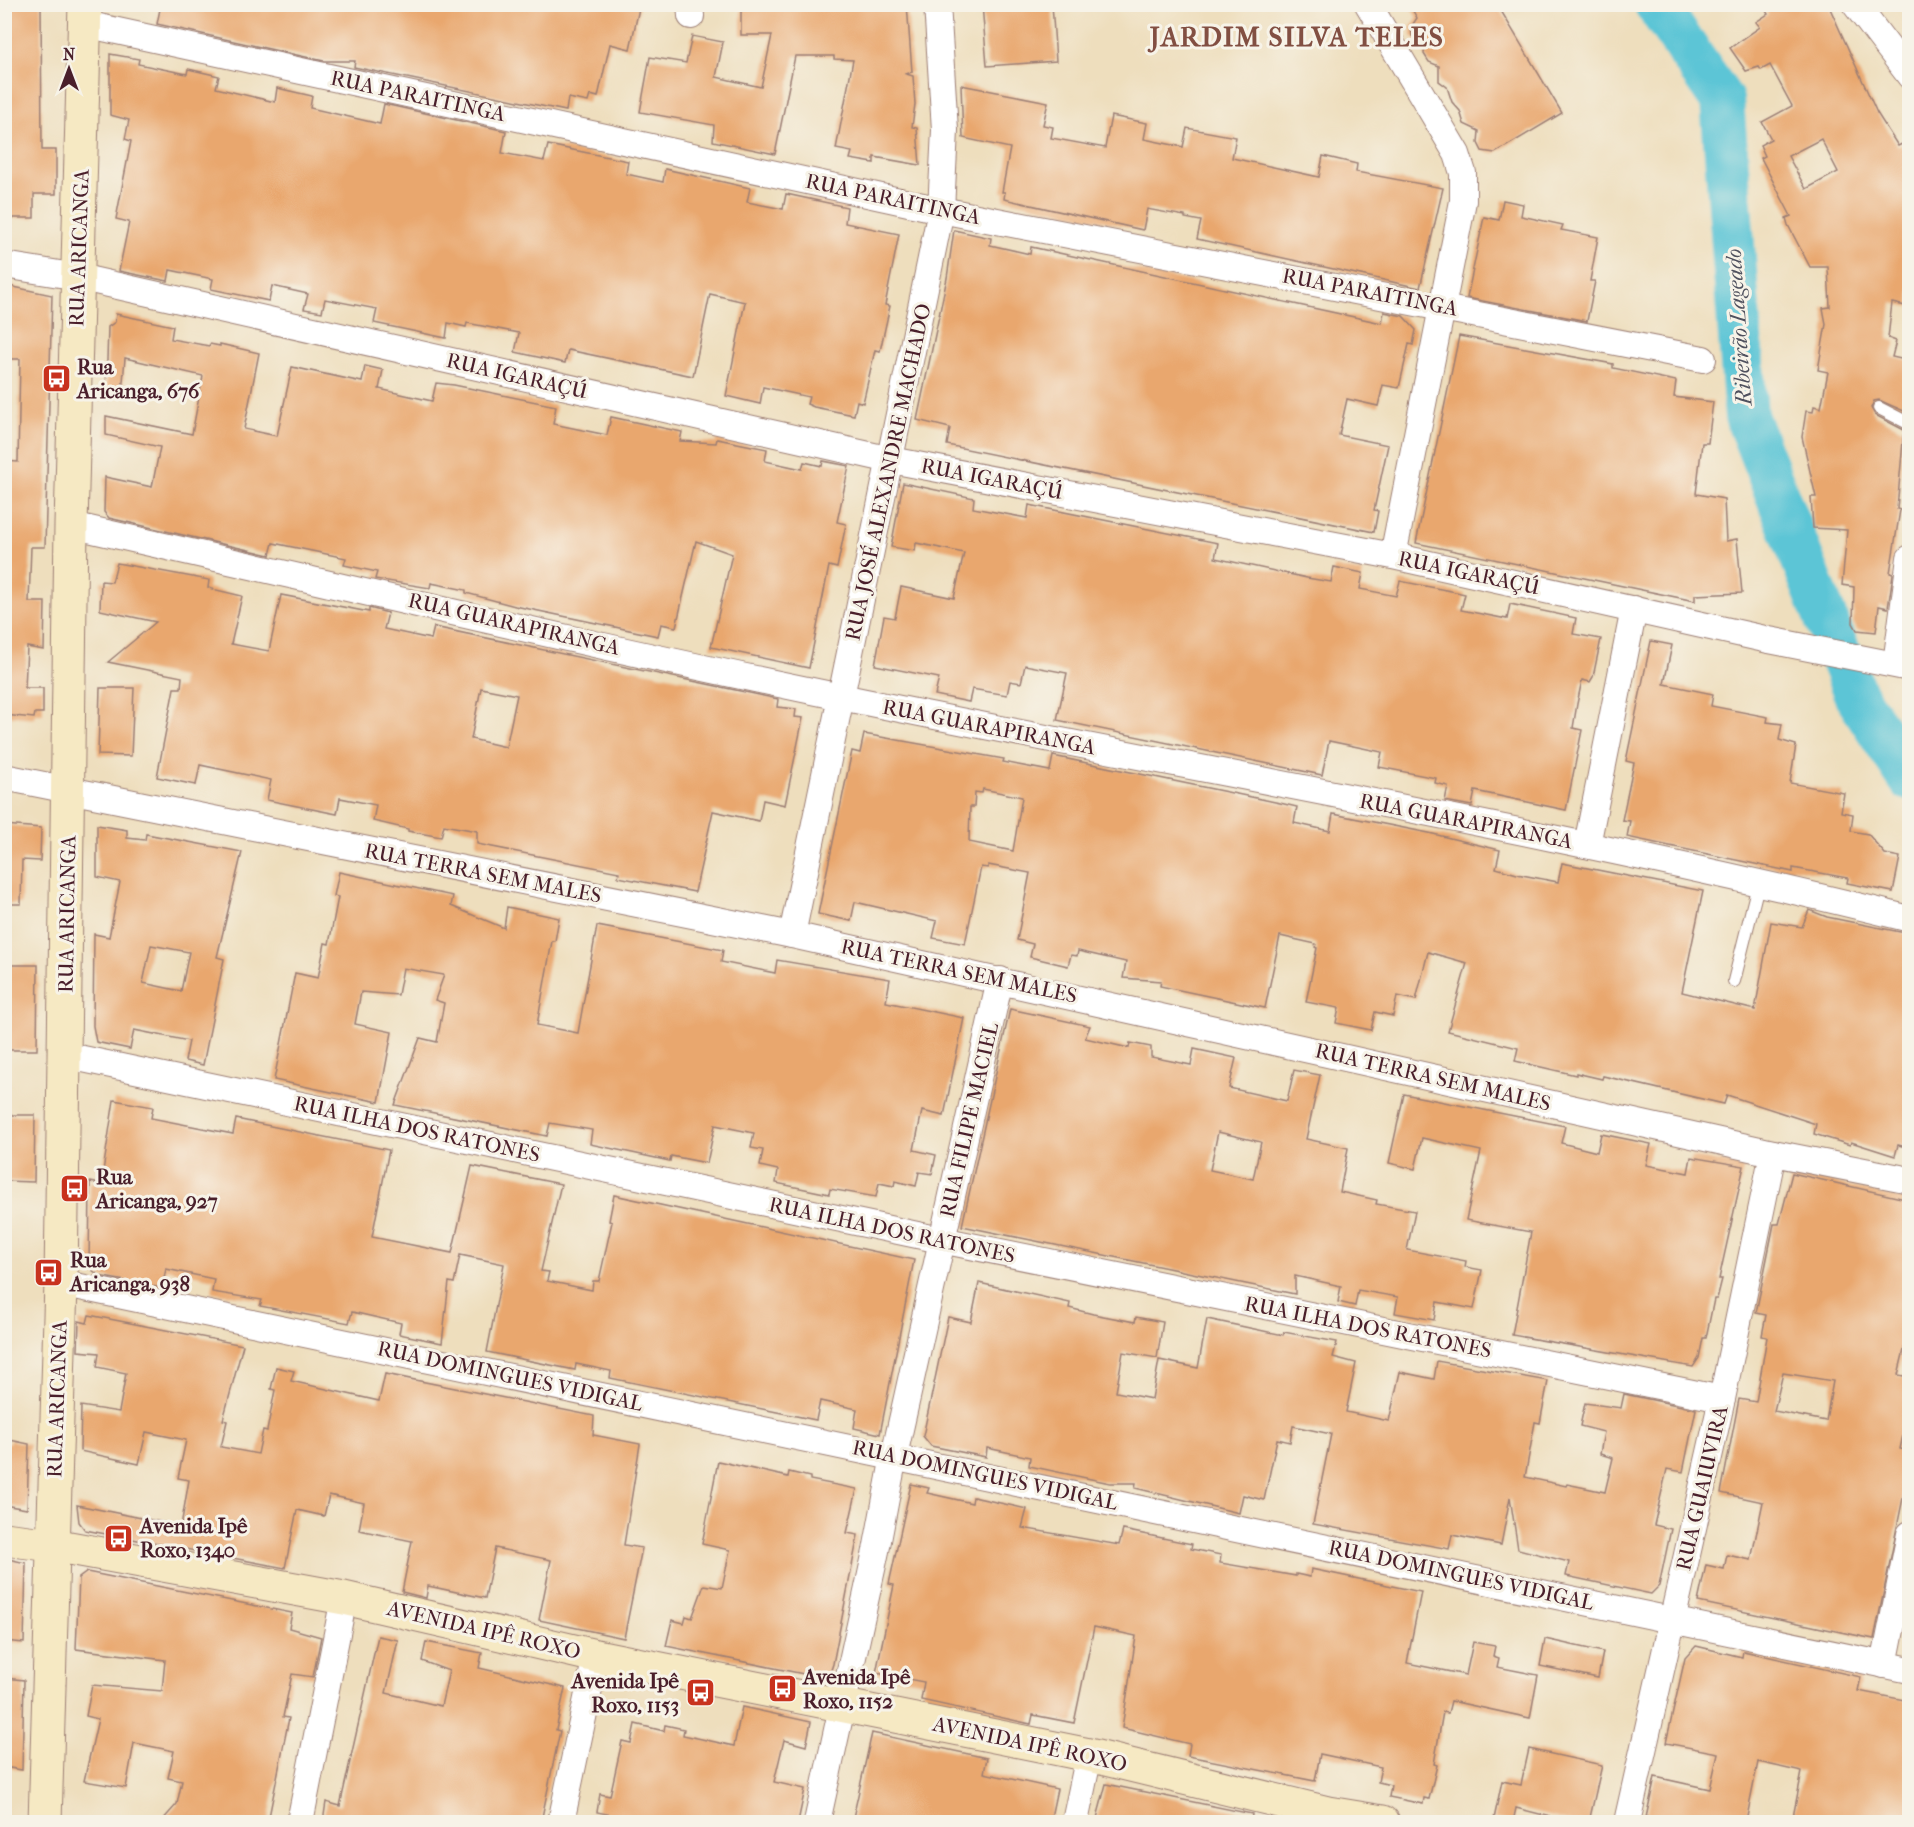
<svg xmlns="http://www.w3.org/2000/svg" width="1914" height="1827" font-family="'IM FELL French Canon',serif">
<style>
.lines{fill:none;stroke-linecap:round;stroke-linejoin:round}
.river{stroke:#5bc5d6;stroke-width:44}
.building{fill:#e9a76e;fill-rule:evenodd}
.lane-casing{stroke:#9c7e74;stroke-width:14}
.street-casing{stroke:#9c7e74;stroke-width:28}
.secondary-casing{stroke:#9c7e74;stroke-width:35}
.lane{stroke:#fff;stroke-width:12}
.street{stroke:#fff;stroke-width:26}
.secondary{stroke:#f6e9c3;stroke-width:33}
.labels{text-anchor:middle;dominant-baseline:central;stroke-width:6;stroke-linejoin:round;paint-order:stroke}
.street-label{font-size:21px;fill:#4a1f2b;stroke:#f7f3e8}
.poi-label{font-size:21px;font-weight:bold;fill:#4a1f2b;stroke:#f7f3e8;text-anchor:start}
.water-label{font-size:22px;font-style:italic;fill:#4f515e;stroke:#f7f3e8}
.district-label{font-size:27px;font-weight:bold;letter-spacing:1.5px;fill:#824f42;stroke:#f7f3e8}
</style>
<rect width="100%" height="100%" fill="#f7f3e8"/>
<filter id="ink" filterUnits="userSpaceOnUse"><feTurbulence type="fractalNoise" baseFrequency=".0167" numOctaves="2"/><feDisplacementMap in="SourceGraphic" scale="12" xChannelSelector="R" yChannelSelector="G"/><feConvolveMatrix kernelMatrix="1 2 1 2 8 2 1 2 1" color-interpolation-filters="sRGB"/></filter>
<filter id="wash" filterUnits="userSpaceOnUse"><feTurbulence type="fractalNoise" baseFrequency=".008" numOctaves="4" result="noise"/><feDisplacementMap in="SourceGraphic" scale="24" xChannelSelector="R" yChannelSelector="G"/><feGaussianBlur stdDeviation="1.35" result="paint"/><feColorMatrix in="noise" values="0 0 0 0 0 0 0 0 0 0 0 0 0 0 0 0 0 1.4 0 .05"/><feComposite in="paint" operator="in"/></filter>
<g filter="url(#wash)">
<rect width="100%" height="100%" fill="#eedebd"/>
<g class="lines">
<polyline class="river" points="1656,4 1722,100 1746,416 1856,696 1910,779"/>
</g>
<g id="blocks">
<g class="building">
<polygon points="4,4 41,4 42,150 56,150 56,194 34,194 34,218 5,218"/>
<polygon points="161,4 640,4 630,49 610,44 598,97 590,95 588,102 568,98 566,111 354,67 355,61 324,61 157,24"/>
<polygon points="774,4 907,4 912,72 906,74 913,76 915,104 912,127 917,128 920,165 874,157 874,163 850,159 852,152 836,149 853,60 834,59 834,56 795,56 775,154 713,141 714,125 640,112 650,57 686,63 692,36 723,42 716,77 761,87 772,35 741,35 741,6 774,7"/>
<polygon points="982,4 1052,4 1056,61 987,66"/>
<polygon points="1409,4 1497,4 1562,113 1495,153 1482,151 1478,143 1479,131 1464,124 1460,111 1452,102 1447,87 1439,81 1439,66 1429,62 1424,54 1425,44 1412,36 1411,27 1417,18"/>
<path d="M1762 4H1828L1877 113 1898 146 1910 140V307L1892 303 1888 338 1896 341 1892 357 1910 361V398L1907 397 1906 412 1879 400 1874 401 1871 408 1875 415 1904 430 1897 509 1900 510 1890 573 1893 574 1888 608 1879 606 1876 632 1857 630 1853 623 1854 587 1842 585 1847 530 1813 528 1811 497H1816L1802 437 1806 411 1813 412 1814 406 1821 408 1828 372 1818 370 1826 324 1823 308 1830 307 1828 267H1810L1788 225 1786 218 1791 216 1761 158 1765 156 1760 145 1771 139 1762 122 1792 106 1770 65 1761 70 1759 67 1746 71 1730 48 1760 27 1756 22 1768 14ZM1821 139 1838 172 1806 189 1788 156Z"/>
<polygon points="110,54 139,59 138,64 187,74 188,69 219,76 216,88 275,102 277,88 312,96 310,108 380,124 384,104 506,131 502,153 544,161 548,145 628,161 626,174 663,182 665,169 750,188 747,202 783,209 786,194 847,207 845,223 899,234 885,305 890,306 880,351 875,350 863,403 857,401 854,415 814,407 807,404 809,397 763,387 760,404 726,396 745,302 710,294 693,376 568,350 565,363 515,352 519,333 467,323 466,327 448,323 446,338 374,323 377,309 325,299 322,312 304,309 308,294 272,286 269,301 211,289 213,279 170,270 168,281 119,271 129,222 116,219 131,141 125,139 129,120 110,115"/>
<polygon points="961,85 1048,102 1043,125 1053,127 1051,138 1105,148 1111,116 1147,123 1144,139 1183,147 1187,128 1236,137 1232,158 1319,177 1323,156 1357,164 1356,172 1443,188 1420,288 1197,239 1201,221 1185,218 1185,216 1147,209 1143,230 1004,199 1005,192 1002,192 1010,148 963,138"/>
<polygon points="1503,200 1523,204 1521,216 1563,225 1561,230 1598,237 1590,281 1595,281 1587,321 1467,298 1484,217 1499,220"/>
<polygon points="954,230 991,238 990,245 1030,254 1031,247 1382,323 1384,312 1403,316 1416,330 1413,345 1409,344 1399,388 1383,385 1378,406 1347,399 1339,435 1388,445 1374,510 1378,511 1374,532 947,445 950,428 917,420 947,278"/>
<polygon points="9,286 52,295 45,547 31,547 29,602 45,602 44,650 27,647 25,688 43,688 43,713 35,713 34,718 4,715 4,461 18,462 20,359 4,359 4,302 9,302"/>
<polygon points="116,314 173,326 171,339 209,346 210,344 220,346 220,344 259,353 244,429 277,436 292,367 362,382 365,366 383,370 379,389 432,401 436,383 454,385 556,406 553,424 607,435 611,417 682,432 680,441 716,443 717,439 767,449 765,461 802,469 804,462 822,466 823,461 849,466 837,522 846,524 837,568 829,566 809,668 711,647 732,554 696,541 676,627 661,624 658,636 515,606 466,593 466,590 431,583 430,588 375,579 377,572 344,565 346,558 273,543 270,555 109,518 104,512 105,477 152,487 160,447 106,435 106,416 192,434 203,376 125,358 122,394 106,393 108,327 115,322"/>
<polygon points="1459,336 1613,364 1613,368 1676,381 1674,397 1713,402 1708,443 1702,443 1696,494 1724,499 1726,541 1737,539 1742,593 1695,595 1695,601 1416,543"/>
<polygon points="903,483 974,498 973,508 1027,518 1029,505 1218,543 1215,558 1307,578 1331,582 1334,567 1363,573 1360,589 1396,596 1400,581 1456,592 1465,594 1461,610 1507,619 1510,604 1576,618 1573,634 1601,639 1593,677 1590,682 1582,680 1577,704 1573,728 1582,730 1566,810 1475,791 1472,806 1445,801 1448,786 1435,783 1436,778 1379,767 1382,752 1329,741 1322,775 1057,720 1067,673 1025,665 1021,683 1010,681 1007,695 972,689 969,702 935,695 939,678 875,665 884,616 895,618 901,587 954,598 964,553 916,543 915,551 891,547"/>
<path d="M117 563 209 580 208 588 242 596 231 644 269 651 281 595 369 612V608L388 613 384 629 431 639 434 627 778 699 777 707 796 709 795 717 803 718 785 805 763 800 759 821 713 811 695 892 618 877 619 872 477 844V831L444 825 441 837 408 831V829L373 821 376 805 340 798 337 814 267 800 271 780 200 765 196 785 157 777 174 688H181L182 677 108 662 156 622 100 610 101 581 112 582ZM481 688 517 695 506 747 471 739Z"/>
<polygon points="1651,641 1672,645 1664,684 1713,694 1711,706 1768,717 1767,722 1782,724 1779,740 1796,745 1790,783 1844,793 1841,812 1853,814 1851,831 1868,834 1885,854 1900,857 1893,892 1847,883 1848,878 1793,868 1793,872 1627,837 1630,821 1622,820 1634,763 1626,761"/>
<polygon points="100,688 134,688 131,756 98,755"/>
<path d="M864 734 1004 759 1003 762 1050 771 1053 756 1280 803 1297 807 1294 823 1330 831 1333 814 1429 833 1500 850 1496 868 1517 874 1558 882 1562 863 1703 891 1682 992 1755 1010 1771 922 1802 927 1809 910 1827 917 1910 934V1148L1898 1145 1895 1156 1851 1142 1850 1145 1814 1134 1816 1124 1727 1095 1724 1104 1603 1076 1602 1079 1576 1073V1075L1515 1061 1518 1048 1448 1031 1467 963 1428 952 1416 1000 1397 996 1393 1016 1375 1012 1371 1030 1336 1023 1339 1008 1306 1002 1317 948 1315 947 1316 944 1280 936 1265 1008 1160 986 1161 981 1123 978 1126 962 1078 951 1077 956 1071 955 1068 966 1030 957 1033 944 1017 940 1030 873 988 865V868L981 867 965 944 933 938 937 921 855 902 851 921 818 914 852 751 860 753ZM983 789 1022 797 1013 851 969 842 970 807H974L975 792 982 793Z"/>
<polygon points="4,825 41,828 40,861 22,860 21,904 4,904"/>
<path d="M97 825 127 830V838L145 840 146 834 242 852 217 957 224 959 203 1065 185 1061 189 1041 134 1030 130 1049 96 1042 93 1026 94 934 109 937 120 882 97 877ZM151 945 189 952 181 991 143 983Z"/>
<polygon points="339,872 453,896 451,906 504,928 507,907 559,918 555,941 552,941 537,1025 578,1033 597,926 723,950 721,962 775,973 777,960 890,979 886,1002 964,1018 944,1116 922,1111 914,1150 936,1155 932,1174 919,1172 916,1186 895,1181 894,1186 879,1183 876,1197 830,1189 829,1194 776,1183 778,1170 760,1166 763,1150 751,1148 754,1133 715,1125 707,1163 671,1156 670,1161 590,1144 592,1130 550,1123 547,1136 395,1105 420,1038 437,1042 444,1003 435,1000 444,975 403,968 398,995 361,992 355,1024 392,1032 379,1102 274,1080 295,973 318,978 325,943 329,944 338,897 334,896"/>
<polygon points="4,965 38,965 37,1050 4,1050"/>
<path d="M1010 1009 1090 1026 1085 1038 1129 1048 1130 1043 1151 1047V1057L1191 1065 1194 1049 1236 1058 1229 1088 1287 1101 1294 1070 1320 1075 1306 1139 1348 1148 1340 1192 1377 1200 1376 1204 1415 1211 1407 1250 1466 1261 1465 1267 1482 1270 1474 1309 1437 1302 1434 1320 1395 1313 1398 1297 1358 1290 1355 1306 1338 1302 1341 1286 1295 1276V1294L962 1226ZM1218 1132 1261 1142 1253 1179 1210 1170Z"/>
<polygon points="1404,1094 1565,1126 1561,1143 1597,1152 1601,1134 1651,1144 1646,1165 1688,1173 1691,1157 1744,1166 1719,1279 1722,1279 1717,1299 1714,1299 1706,1338 1703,1338 1699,1358 1693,1367 1512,1335 1531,1232 1466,1220 1481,1151 1422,1138 1415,1169 1389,1163"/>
<polygon points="114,1100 153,1107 151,1118 233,1134 236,1119 389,1150 372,1237 452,1253 472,1166 561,1184 541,1271 549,1272 547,1281 592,1290 593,1281 599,1281 612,1222 609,1221 614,1195 914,1260 880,1434 854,1428 857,1409 820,1401 816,1420 610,1378 611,1371 576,1364 575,1370 487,1352 504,1264 460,1255 454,1283 449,1282 442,1343 399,1334 401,1323 352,1312 349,1323 260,1306 262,1300 212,1292 214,1279 166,1269 162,1288 99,1276 89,1267 90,1182 101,1184"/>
<polygon points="4,1115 35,1115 34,1182 4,1181"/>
<path d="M1792 1173 1910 1200V1325L1898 1375 1910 1377V1404L1900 1449 1910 1451V1464L1874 1639 1698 1602 1706 1565 1724 1569 1727 1555 1751 1560 1763 1502 1721 1493 1739 1399 1756 1402 1767 1337 1762 1336 1766 1315 1756 1313 1774 1224H1779ZM1783 1373 1833 1381 1826 1421 1774 1411Z"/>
<polygon points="979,1283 1070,1303 1069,1308 1093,1314 1135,1322 1136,1317 1163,1322 1157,1358 1123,1352 1116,1392 1152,1399 1159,1360 1198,1368 1207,1319 1283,1335 1284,1332 1337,1342 1333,1357 1356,1363 1346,1412 1389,1421 1400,1372 1434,1379 1437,1361 1548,1381 1540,1423 1535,1422 1525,1477 1566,1486 1567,1484 1605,1492 1613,1458 1600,1454 1604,1432 1580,1426 1585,1403 1621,1408 1624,1394 1696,1409 1683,1472 1667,1469 1654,1525 1671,1529 1659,1586 1651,1594 1566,1576 1569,1562 1518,1549 1510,1497 1501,1545 1452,1535 1449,1549 1313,1524 1331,1434 1293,1426 1290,1442 1277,1439 1264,1500 1243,1495 1239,1513 1135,1488 1136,1483 1110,1483 1029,1466 1030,1457 987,1448 986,1457 931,1446 923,1436 948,1317 971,1322"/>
<polygon points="89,1315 243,1345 223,1420 227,1421 221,1447 258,1454 263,1430 267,1431 275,1390 271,1389 276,1367 294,1371 291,1381 379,1401 385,1374 594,1416 593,1435 640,1444 624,1545 642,1548 624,1638 539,1620 551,1560 495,1548 485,1598 428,1586 426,1598 402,1592 412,1541 359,1530 364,1503 329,1495 324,1516 297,1510 285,1568 85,1530 79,1522 77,1505 181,1526 189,1480 178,1478 186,1440 146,1432 139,1464 80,1451 81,1406 119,1412 126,1373 97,1367 99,1353 78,1351 79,1321 87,1323"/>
<polygon points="10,1440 29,1444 27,1509 4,1505 4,1444 9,1444"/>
<polygon points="718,1461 788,1477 789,1472 810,1477 810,1480 857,1489 847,1533 858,1535 833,1664 828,1679 666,1646 672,1620 684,1623 686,1616 692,1618 704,1585 722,1588 730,1550 702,1544"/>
<polygon points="911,1484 929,1488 927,1493 972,1503 973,1497 1027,1509 1022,1528 1119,1545 1123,1530 1192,1544 1191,1549 1221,1555 1220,1563 1296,1576 1296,1574 1310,1577 1311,1569 1421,1592 1407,1663 1466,1675 1473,1642 1495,1646 1493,1656 1499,1658 1497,1667 1538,1675 1530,1718 1451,1701 1448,1713 1443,1712 1434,1764 1437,1765 1429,1799 1424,1798 1423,1804 1389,1797 1391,1785 1378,1782 1381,1767 1320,1754 1315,1781 1188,1756 1190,1744 1122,1728 1136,1636 1094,1627 1074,1723 1033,1715 1031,1724 921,1700 924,1682 876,1673 894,1585 889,1584"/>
<polygon points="4,1558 26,1563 24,1643 4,1641"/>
<polygon points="87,1572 292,1613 289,1628 321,1637 313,1677 292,1674 283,1717 289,1718 268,1822 161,1822 177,1804 182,1781 168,1778 174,1751 134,1743 126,1788 84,1781 98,1719 86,1716 92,1685 162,1691 165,1660 76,1649 79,1578"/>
<polygon points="378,1636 398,1640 386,1693 441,1706 449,1671 422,1661 426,1642 482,1653 479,1668 565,1688 556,1730 560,1731 541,1822 323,1822 326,1802 340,1806"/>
<polygon points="1545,1639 1603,1652 1598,1678 1540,1666"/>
<polygon points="1696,1646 1742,1657 1743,1651 1861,1677 1858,1691 1910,1701 1910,1822 1792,1822 1802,1772 1758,1762 1746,1822 1645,1822 1655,1777 1710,1789 1718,1753 1666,1743 1685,1658"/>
<polygon points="4,1678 24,1680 22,1770 4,1767"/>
<polygon points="742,1707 811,1722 806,1746 784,1740 774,1782 805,1789 798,1822 646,1822 597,1812 600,1794 610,1796 622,1741 631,1743 635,1724 664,1731 665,1725 684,1729 683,1735 734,1746"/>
<polygon points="872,1733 987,1758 984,1773 1057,1789 1050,1822 852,1822"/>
<polygon points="1529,1749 1602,1765 1589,1822 1571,1822 1516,1808 1513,1822 1494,1819 1502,1781 1521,1785"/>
<polygon points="1106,1784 1252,1814 1251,1822 1096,1822"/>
</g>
</g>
</g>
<g filter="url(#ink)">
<use href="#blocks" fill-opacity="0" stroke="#9c7e74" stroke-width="1.5"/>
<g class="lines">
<defs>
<g id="lane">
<polyline points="1879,408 1910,424"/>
<polyline points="1734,981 1759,881"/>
</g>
<g id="street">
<polyline points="690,4 691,16"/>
<polyline points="1368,4 1457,154 1463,173 1463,201 1393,556"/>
<polyline points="1855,4 1910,76"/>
<polyline points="85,24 941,210 1703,359"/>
<polyline points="4,265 78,277 891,460 1393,556 1769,640 1910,668"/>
<path d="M71 525C329 583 587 645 846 698 1200 771 1558 831 1910 919"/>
<polyline points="1896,664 1910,558"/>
<polyline points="4,777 792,935 1773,1153 1910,1180"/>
<polyline points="1587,845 1634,609"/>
<polyline points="792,935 941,210 945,130 937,4"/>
<polyline points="64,1055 941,1240 1722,1399"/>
<polyline points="61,1283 1910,1670"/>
<polyline points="1884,1665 1910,1534"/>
<polyline points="300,1822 344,1598"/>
<polyline points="561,1822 596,1656"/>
<polyline points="817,1822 876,1551 894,1456 1000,980"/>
<polyline points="1075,1822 1089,1755"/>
<polyline points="1627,1822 1722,1399 1773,1153"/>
</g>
<g id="secondary">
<polyline points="4,1539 53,1545 344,1598 596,1656 1089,1755 1328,1813 1383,1822"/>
<polyline points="45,1822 61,1283 71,525 85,4"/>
</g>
</defs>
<use href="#lane" class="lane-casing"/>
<use href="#street" class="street-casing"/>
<use href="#secondary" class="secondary-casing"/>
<use href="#lane" class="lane"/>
<use href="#street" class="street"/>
<use href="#secondary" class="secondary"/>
</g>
</g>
<defs>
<symbol id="bus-square" viewBox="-11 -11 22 22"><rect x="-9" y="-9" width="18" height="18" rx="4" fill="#c8321e" stroke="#f7f3e8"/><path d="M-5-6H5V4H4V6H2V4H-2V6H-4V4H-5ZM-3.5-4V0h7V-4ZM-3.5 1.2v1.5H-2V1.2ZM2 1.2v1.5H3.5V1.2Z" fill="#fff"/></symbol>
</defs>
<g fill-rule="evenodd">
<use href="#bus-square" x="40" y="362" width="33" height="33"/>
<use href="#bus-square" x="58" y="1172" width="33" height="33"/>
<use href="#bus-square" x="32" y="1256" width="33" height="33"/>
<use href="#bus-square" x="102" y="1522" width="33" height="33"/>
<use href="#bus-square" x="766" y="1672" width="33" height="33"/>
<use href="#bus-square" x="684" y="1676" width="33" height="33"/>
</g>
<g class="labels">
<g class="street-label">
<text transform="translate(418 96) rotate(12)">RUA PARAITINGA</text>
<text transform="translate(893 199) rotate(12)">RUA PARAITINGA</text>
<text transform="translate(79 248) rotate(-88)">RUA ARICANGA</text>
<text transform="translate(1370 292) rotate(11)">RUA PARAITINGA</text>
<text transform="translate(517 376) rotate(13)">RUA IGARAÇÚ</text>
<text transform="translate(888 472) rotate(-78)">RUA JOSÉ ALEXANDRE MACHADO</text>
<text transform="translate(992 479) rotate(11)">RUA IGARAÇÚ</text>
<text transform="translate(1469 573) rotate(12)">RUA IGARAÇÚ</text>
<text transform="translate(514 624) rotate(13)">RUA GUARAPIRANGA</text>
<text transform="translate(989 727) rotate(11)">RUA GUARAPIRANGA</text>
<text transform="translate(1466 821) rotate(11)">RUA GUARAPIRANGA</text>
<text transform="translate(483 873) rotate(11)">RUA TERRA SEM MALES</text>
<text transform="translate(67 914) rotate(-89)">RUA ARICANGA</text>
<text transform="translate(959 971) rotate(12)">RUA TERRA SEM MALES</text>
<text transform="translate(1433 1077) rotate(13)">RUA TERRA SEM MALES</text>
<text transform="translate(969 1120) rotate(-77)">RUA FILIPE MACIEL</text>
<text transform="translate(417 1129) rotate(12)">RUA ILHA DOS RATONES</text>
<text transform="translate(892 1230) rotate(12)">RUA ILHA DOS RATONES</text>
<text transform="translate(1368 1327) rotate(11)">RUA ILHA DOS RATONES</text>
<text transform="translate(510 1376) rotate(12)">RUA DOMINGUES VIDIGAL</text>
<text transform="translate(57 1399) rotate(-88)">RUA ARICANGA</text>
<text transform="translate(985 1475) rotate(12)">RUA DOMINGUES VIDIGAL</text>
<text transform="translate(1702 1488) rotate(-77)">RUA GUAIUVIRA</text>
<text transform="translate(1461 1575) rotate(12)">RUA DOMINGUES VIDIGAL</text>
<text transform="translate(484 1630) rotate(13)">AVENIDA IPÊ ROXO</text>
<text transform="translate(1030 1744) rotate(12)">AVENIDA IPÊ ROXO</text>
</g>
<g class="poi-label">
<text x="77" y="367">Rua<tspan x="77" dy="24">Aricanga, 676</tspan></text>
<text x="96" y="1177">Rua<tspan x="96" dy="24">Aricanga, 927</tspan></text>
<text x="70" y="1260">Rua<tspan x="70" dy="24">Aricanga, 938</tspan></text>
<text x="140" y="1526">Avenida Ipê<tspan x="140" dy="24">Roxo, 1340</tspan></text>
<text x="803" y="1677">Avenida Ipê<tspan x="803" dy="24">Roxo, 1152</tspan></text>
<text x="679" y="1681" text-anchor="end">Avenida Ipê<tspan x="679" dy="24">Roxo, 1153</tspan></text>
</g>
<g class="water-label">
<text transform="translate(1739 327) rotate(-94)">Ribeirão Lageado</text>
</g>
<g class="district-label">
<text x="1297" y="37">JARDIM SILVA TELES</text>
</g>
</g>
<rect width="1914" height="1827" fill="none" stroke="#f7f3e8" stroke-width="24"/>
<g transform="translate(69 69)" stroke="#f7f3e8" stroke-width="4.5" paint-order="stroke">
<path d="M0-4.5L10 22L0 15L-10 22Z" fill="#4a1f2b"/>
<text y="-9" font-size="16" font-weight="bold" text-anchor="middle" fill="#4a1f2b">N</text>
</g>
</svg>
